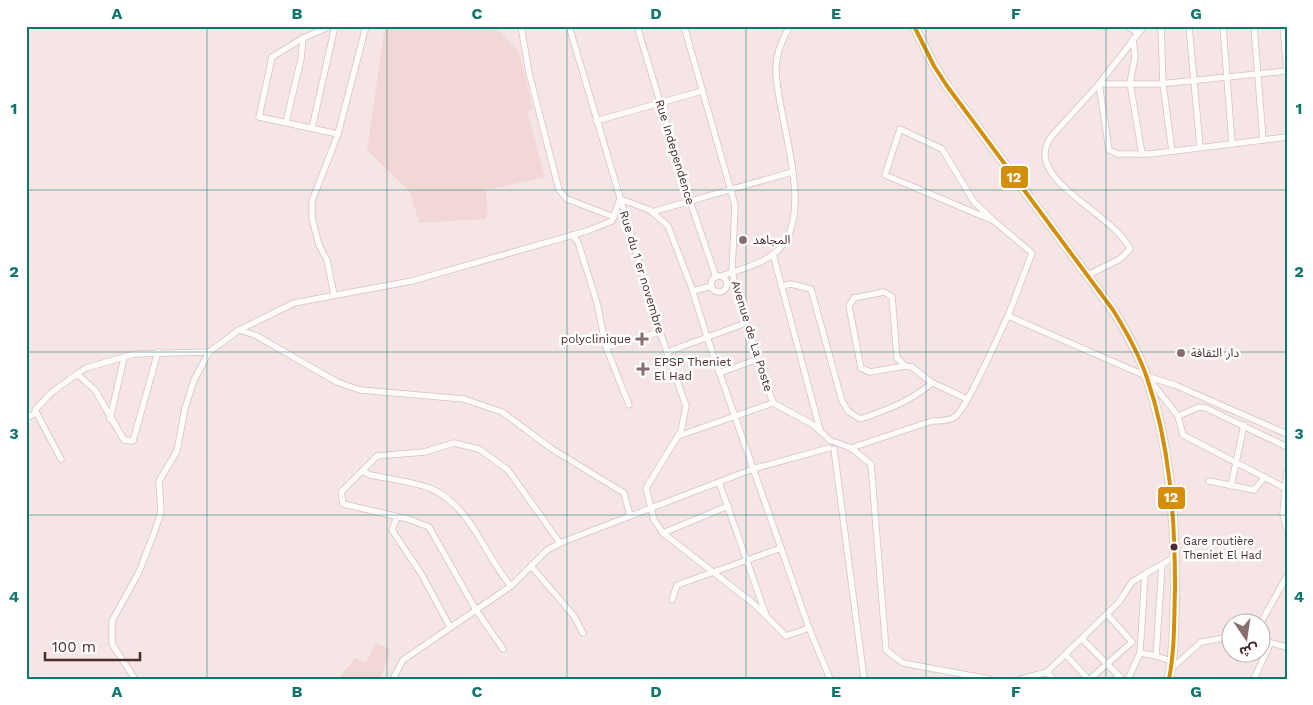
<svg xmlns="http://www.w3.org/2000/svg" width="1313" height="705" font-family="'Work Sans','Noto Sans Arabic',sans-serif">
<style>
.built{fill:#f2d7d7}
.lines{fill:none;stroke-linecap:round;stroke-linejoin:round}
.minor-casing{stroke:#d9c1c1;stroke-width:7}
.primary-casing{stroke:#d1c3c4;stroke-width:10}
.minor{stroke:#fefbfb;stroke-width:5.5}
.primary{stroke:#ebe4dd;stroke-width:9}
.bus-1-casing{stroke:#fff;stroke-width:8}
.bus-1{stroke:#d58e09;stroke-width:4}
.grid{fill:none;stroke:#0f766e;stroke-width:1;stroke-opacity:0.55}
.poi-dot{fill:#886d6e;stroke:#fff;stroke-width:2}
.bus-dot{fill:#4c2d2e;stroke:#fff;stroke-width:2}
.labels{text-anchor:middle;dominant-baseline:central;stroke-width:5;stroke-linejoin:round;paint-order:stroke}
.bus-label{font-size:11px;fill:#4c2d2e;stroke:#fff;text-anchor:start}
.street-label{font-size:12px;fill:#4c2d2e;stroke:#fff}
.poi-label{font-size:12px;fill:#4c2d2e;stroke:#fff;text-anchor:start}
.line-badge{stroke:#fff;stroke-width:2}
.badge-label{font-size:14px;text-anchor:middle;font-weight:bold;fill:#fff}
.neatline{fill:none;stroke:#0f766e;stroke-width:2}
.grid-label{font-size:16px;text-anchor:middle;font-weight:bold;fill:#0f766e}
</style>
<rect width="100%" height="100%" fill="#f6e5e5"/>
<g class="built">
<polygon points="385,26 494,26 519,52 533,109 527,110 545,177 486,190 488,213 485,219 419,223 410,192 367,150"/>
<polygon points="375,643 391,649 380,679 338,679 355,658 366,663"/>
</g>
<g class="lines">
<defs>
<g id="minor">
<polyline points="331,26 303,38 272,57 259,117 338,134"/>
<polyline points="521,26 529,73 559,190 567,199 614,217"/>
<polyline points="569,26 660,332 686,406 681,431 646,488 654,520 663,533 754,604 786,636 809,628"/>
<polyline points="637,26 690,201 716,277"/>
<polyline points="684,26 735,205 732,272 746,323 773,403 812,424 831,441"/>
<polyline points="1099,26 1107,26"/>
<polyline points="1127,26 1138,33"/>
<polyline points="1161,26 1163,84 1172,151"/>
<polyline points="1189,26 1200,147"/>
<polyline points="1223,26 1232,144"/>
<polyline points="1254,26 1263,140"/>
<polyline points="1283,26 1287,71"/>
<polyline points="1133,39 1135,57 1130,83 1142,154"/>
<polyline points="1287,71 1159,84 1099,84 1109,150 1118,154 1150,154 1287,137"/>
<polyline points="596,121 702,91"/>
<polyline points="286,122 301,59 303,38"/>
<polyline points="312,128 335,26"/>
<polyline points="652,212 792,172"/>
<polyline points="994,221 974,202 942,149 900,129 885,175 994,221 1032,253 1008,316"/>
<polyline points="572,235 578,242 597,303 606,347 629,405"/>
<polyline points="773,254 820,430"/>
<path d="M1088 275 1120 259 1130 249C1116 218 1043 187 1045 153 1045 147 1048 143 1050 138L1099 84 1144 26"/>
<path d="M722 276C742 268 764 265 780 248 815 210 778 120 776 73 775 57 782 39 790 26"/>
<circle cx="719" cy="284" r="8"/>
<path d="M781 286 791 284 811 289 842 401 848 411 860 419C887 410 911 401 932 383"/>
<polyline points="693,291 712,286"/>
<polyline points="334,295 327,260 319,245 312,218 312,201 338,134 366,26"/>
<polyline points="239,330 255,335 337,382 360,390 464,399 502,412 552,449 624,493 630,516"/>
<polyline points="606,347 660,332"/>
<polyline points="158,352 133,441 124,440 95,390 77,374 86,368 134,354 209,352 239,330 294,303 412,281 587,231 612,221 620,199 650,210 668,226 691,286 707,337 809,628 830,679"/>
<polyline points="667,352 746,323"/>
<polyline points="905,366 870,372 861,368 849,306 854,298 884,292 892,297 897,358 905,366 912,367 931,382 967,399"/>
<polyline points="719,373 758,359"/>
<polyline points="1149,379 1178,416 1183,435 1287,489"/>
<polyline points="1178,416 1199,407 1206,408 1287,447"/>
<polyline points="26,418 36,413"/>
<polyline points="110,419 124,358"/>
<polyline points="678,436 773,403"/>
<polyline points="835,442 851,448 871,464 886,650 903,663 989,679"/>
<path d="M851 448 932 421C939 421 949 421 955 417 967 408 999 334 1008 316L1146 376 1175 385 1287 434"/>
<polyline points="834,449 864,679"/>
<polyline points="61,459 35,410 51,393 77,374"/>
<path d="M362 471 370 475C389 479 417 482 434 490 473 510 484 555 511 586"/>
<polyline points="1287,472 1283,513 1287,530"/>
<polyline points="1209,481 1254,490 1265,477"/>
<polyline points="719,482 766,615"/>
<polyline points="1231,486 1244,425"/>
<polyline points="397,517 392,530 422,575 450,627"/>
<polyline points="663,533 728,506"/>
<polyline points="1162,565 1156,656 1171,661"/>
<polyline points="531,566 574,616 583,633"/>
<polyline points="672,600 677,585 781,548"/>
<polyline points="1260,624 1287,576"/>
<polyline points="1082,639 1122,679"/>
<polyline points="1260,640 1287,647"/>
<polyline points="503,649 476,610 429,527 408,519 343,504 341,492 377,456 424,452 454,443 479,449 508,470 560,543"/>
<polyline points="1140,653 1156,656"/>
<polyline points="1066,655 1088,679"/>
<polyline points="1171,669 1201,642 1230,637"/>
<polyline points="1047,672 1119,602 1132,582 1145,574"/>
<polyline points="135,679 112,644 112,621 139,572 154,533 161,512 159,481 177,451 185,408 194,380 209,352"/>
<polyline points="393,679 403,660 511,586 547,550 565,541 753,469 829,448"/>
<polyline points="1021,679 1047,672 1053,679"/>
<polyline points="1090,679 1132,642 1107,614"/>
<polyline points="1128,679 1140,653 1145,574 1175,557"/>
<polyline points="1254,679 1270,644"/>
</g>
<path id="primary" d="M914 26 934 66 947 86 1113 310C1126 331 1139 354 1147 378 1170 445 1175 517 1175 588 1174 618 1175 649 1169 679"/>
</defs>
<use href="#minor" class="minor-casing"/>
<use href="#primary" class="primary-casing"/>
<use href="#minor" class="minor"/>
<use href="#primary" class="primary"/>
<defs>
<path id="bus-1" d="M914 26 934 66 947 86 1113 310C1126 331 1139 354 1147 378 1170 445 1175 517 1175 588 1174 618 1175 649 1169 679"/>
</defs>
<use href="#bus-1" class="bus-1-casing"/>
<use href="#bus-1" class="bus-1"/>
</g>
<path class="grid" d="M207 26V679M387 26V679M567 26V679M746 26V679M926 26V679M1106 26V679M26 190H1287M26 352H1287M26 515H1287"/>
<g class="poi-dot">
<circle cx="743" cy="240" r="5"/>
<path d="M639.5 331.5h5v5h5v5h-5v5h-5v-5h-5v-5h5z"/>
<circle cx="1181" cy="353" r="5"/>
<path d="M640.5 361.5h5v5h5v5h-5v5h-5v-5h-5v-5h5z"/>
</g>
<circle class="bus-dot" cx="1174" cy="547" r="4.5"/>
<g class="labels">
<g class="bus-label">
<text x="1183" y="541">Gare routière<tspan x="1183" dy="14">Theniet El Had</tspan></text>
</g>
<g class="street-label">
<text transform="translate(675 152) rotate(73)">Rue Independence</text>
<text transform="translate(642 272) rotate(73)">Rue du 1 er novembre</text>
<text transform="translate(752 336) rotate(73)">Avenue de La Poste</text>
</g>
<g class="poi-label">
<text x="753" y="240">المجاهد</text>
<text x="631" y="339" text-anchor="end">polyclinique</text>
<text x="1191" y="353">دار الثقافة</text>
<text x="654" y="362">EPSP Theniet<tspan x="654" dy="14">El Had</tspan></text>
</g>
</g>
<g class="line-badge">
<rect x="1000" y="165" width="29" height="24" rx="5" fill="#d58e09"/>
<rect x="1157" y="486" width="29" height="24" rx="5" fill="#d58e09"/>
</g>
<g class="badge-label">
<text x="1014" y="182">12</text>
<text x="1171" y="502">12</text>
</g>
<rect width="1313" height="705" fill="none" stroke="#ffffff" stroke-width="55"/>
<g transform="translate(1246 638) rotate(167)"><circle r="24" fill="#ffffff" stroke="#b7abab"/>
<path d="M0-4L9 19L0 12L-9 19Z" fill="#886d6e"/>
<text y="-8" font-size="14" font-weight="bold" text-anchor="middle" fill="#4c2d2e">ش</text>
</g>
<path d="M45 652v8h95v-8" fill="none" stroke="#4c2d2e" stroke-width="2.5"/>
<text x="52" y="652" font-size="15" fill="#4c2d2e" stroke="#ffffff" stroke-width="4" paint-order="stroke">100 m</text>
<rect x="28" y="28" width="1258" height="650" class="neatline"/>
<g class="grid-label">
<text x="117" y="19">A</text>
<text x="297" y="19">B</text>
<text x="477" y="19">C</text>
<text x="656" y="19">D</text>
<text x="836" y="19">E</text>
<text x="1016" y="19">F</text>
<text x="1196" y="19">G</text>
<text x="14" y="114">1</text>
<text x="1299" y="114">1</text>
<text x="14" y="277">2</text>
<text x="1299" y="277">2</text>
<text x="14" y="439">3</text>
<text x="1299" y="439">3</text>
<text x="14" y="602">4</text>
<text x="1299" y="602">4</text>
<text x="117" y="697">A</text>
<text x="297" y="697">B</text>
<text x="477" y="697">C</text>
<text x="656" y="697">D</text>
<text x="836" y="697">E</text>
<text x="1016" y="697">F</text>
<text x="1196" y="697">G</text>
</g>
</svg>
